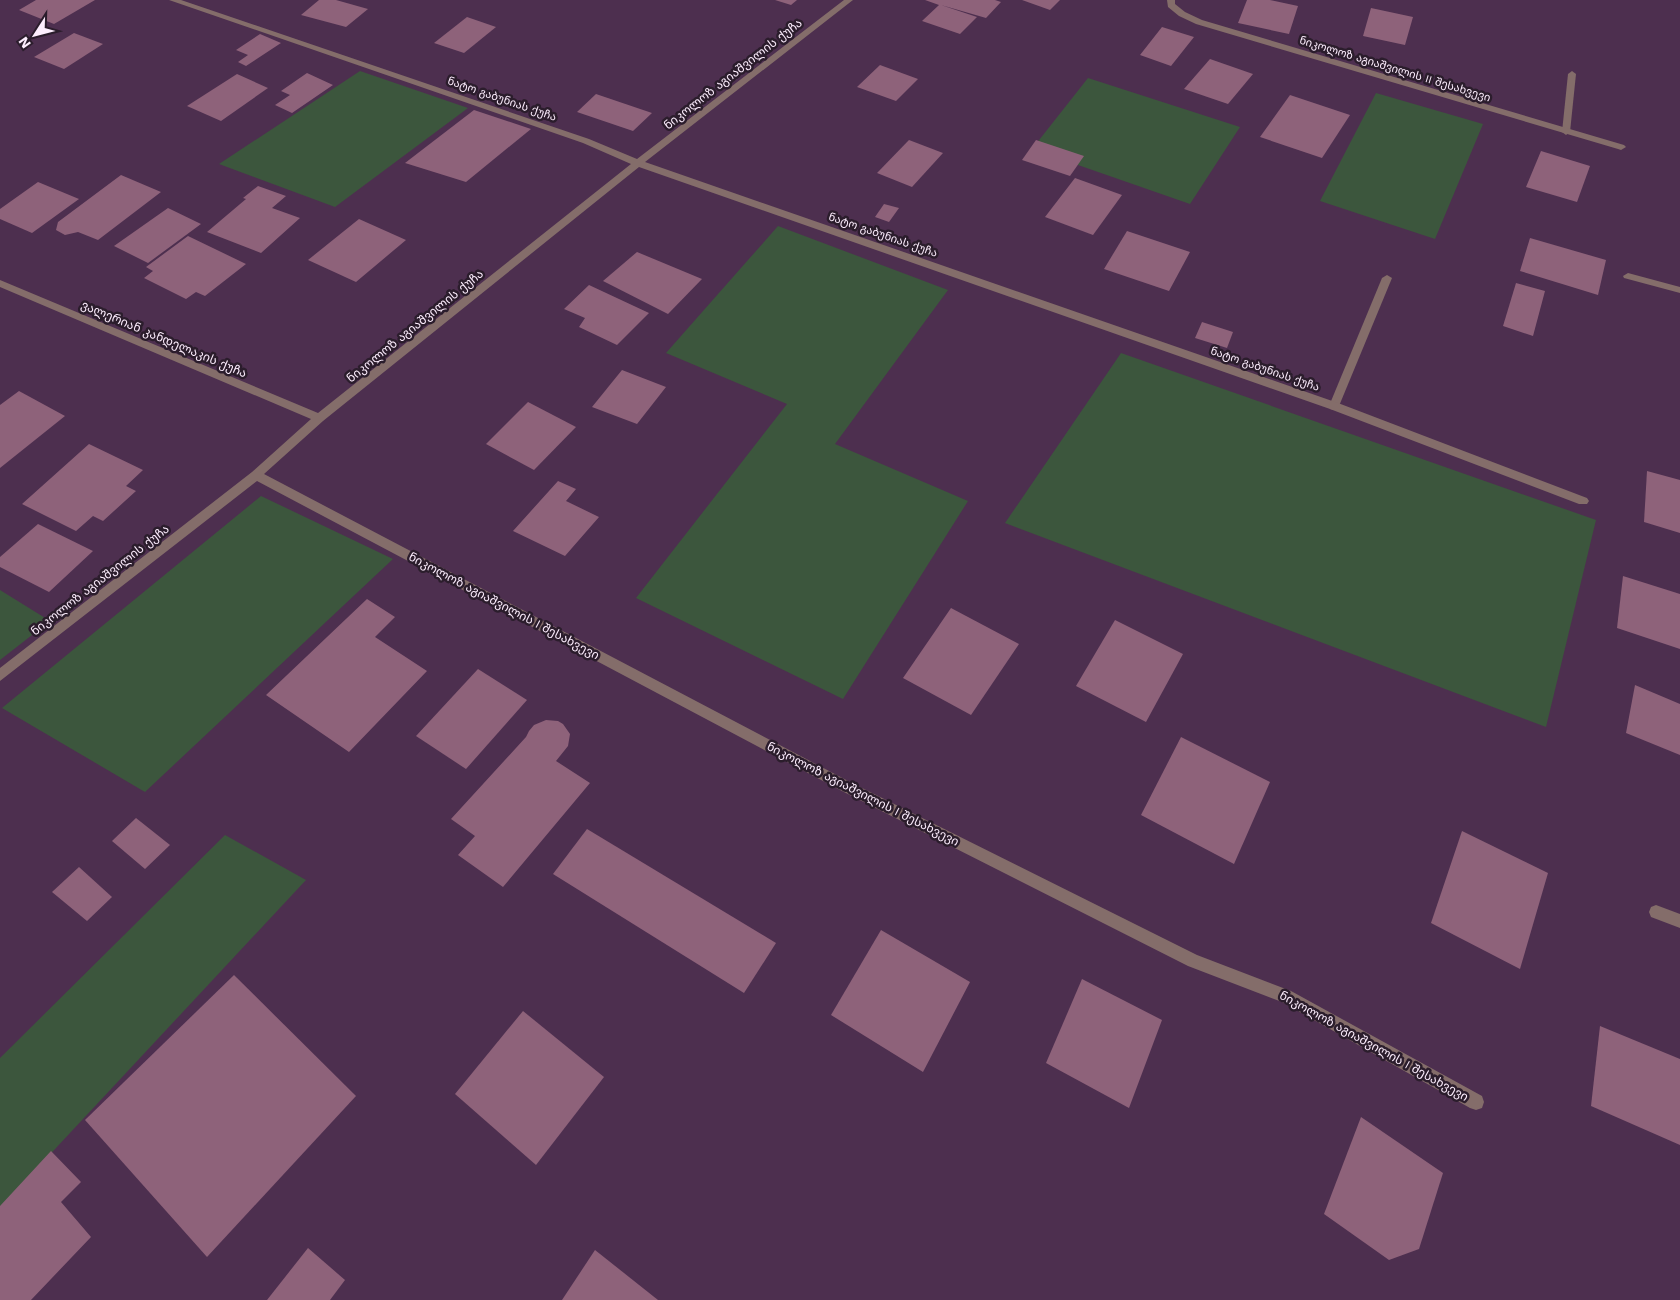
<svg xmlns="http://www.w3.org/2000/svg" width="1680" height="1300" font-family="'Work Sans','Noto Sans Georgian',sans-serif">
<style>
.green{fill:#3c563d}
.building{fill:#8e627a}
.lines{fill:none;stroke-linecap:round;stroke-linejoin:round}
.service{fill:#846d6a;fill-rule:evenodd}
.minor{fill:#846d6a;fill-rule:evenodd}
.labels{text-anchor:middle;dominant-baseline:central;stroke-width:5;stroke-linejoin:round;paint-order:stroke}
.far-street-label{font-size:11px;fill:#fdeefe;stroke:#2b1d2c}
.street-label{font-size:12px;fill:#fdeefe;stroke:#2b1d2c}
</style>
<rect width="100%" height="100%" fill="#4d2f4f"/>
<g class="green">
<polygon points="360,71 468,108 335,207 219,164"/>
<polygon points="1088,78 1240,127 1190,204 1032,149"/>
<polygon points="1376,93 1483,124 1435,239 1320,201"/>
<polygon points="778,226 948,290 835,444 968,501 843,699 636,598 787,404 666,353"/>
<polygon points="1121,353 1596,520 1546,727 1005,523"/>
<polygon points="261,496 393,559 145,792 2,708"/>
<polygon points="0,590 50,621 0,660"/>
<polygon points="225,835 306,880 0,1208 0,1058"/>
</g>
<g class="building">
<polygon points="36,0 95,0 54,24 19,10"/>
<polygon points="319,0 336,0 368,9 346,27 301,15"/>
<polygon points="775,0 797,0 791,5"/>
<polygon points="925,0 995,0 1001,2 986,18 941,5 977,17 960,34 922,21 939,5"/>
<polygon points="1022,0 1060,0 1050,10"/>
<polygon points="1247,0 1270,0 1298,6 1289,34 1238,23"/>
<polygon points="1371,8 1413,17 1405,45 1363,36"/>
<polygon points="467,17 496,27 464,53 434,43"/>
<polygon points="1162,27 1194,37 1171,66 1140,55"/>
<polygon points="74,33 103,44 64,69 34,57"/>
<polygon points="260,34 281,43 246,66 238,62 248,55 236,50"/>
<polygon points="1210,59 1253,74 1228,104 1184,89"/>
<polygon points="880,65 918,79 896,101 857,87"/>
<polygon points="307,73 333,85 292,113 275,105 290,95 281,91"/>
<polygon points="237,74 268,88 221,121 187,106"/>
<polygon points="596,94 652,113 633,131 577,112"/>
<polygon points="1290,95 1350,115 1322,158 1260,137"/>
<polygon points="474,110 531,129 466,182 405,163"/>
<polygon points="909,140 943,153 912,187 877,173"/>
<polygon points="1036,140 1084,156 1070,176 1022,160"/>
<polygon points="1541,151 1590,166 1577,202 1526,187"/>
<polygon points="121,175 161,192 98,240 78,232 65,235 56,230 58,222"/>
<polygon points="1075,178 1122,195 1093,235 1045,217"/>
<polygon points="38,182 79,199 32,233 0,219 0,209"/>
<polygon points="258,186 286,196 272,208 300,218 261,253 207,232 246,199 243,198"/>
<polygon points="884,204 899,208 889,222 875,217"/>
<polygon points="168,208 201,224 148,263 114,246"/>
<polygon points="359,219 406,240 356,282 308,260"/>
<polygon points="1127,231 1190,252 1169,291 1104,269"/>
<polygon points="188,236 246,264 205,296 196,292 186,299 144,278 153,271 146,267"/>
<polygon points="1530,238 1606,260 1598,295 1520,271"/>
<polygon points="637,252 702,279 668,314 603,281"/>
<polygon points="1516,283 1545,291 1533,336 1503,326"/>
<polygon points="589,285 649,313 617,345 579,327 585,318 564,309"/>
<polygon points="1202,322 1233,332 1227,348 1195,338"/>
<polygon points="622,370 666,387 637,424 592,407"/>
<polygon points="19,391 65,416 0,468 0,405"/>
<polygon points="528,402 576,427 534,470 486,444"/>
<polygon points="89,444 143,470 126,486 136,491 103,521 93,516 76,531 22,504"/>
<polygon points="1647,471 1680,480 1680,533 1644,522"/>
<polygon points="558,481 576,489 566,501 599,517 565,556 513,531"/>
<polygon points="38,524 93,551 49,592 0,567 0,557"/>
<polygon points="1623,576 1680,594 1680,649 1617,628"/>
<polygon points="367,599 395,617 375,637 427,671 349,752 266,695"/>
<polygon points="951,608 1019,644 971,715 903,678"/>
<polygon points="1115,620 1183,654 1146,722 1076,686"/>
<polygon points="478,669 527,700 466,769 416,736"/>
<polygon points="1635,685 1680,704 1680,755 1626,733"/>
<polygon points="546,720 558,721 563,724 570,734 568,746 556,761 590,783 503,887 458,855 475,836 451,819 526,737 529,731 534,725"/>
<polygon points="1181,737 1270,782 1234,864 1141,815"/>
<polygon points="136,818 170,845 145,869 112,841"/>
<polygon points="587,829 776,943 744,993 553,874"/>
<polygon points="1462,831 1548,873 1520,969 1431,923"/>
<polygon points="79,867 112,897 87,921 52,892"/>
<polygon points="881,930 970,982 923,1072 831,1015"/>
<polygon points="234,975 356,1096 207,1257 85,1120"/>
<polygon points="1082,979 1162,1020 1129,1108 1046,1063"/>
<polygon points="523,1011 604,1077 536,1165 455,1094"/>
<polygon points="1600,1026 1680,1059 1680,1145 1591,1106"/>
<polygon points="1361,1117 1443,1173 1419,1249 1389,1260 1324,1214"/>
<polygon points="51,1151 81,1182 61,1202 91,1237 31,1300 0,1300 0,1206"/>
<polygon points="308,1248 345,1280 330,1300 267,1300"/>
<polygon points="595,1250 658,1300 562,1300"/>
</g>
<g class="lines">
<g class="service">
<polygon points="1572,71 1576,74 1570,132 1566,135 1562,132 1568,74"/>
<polygon points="1628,273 1680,287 1680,293 1624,278 1623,276"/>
<polygon points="1387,275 1392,278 1339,406 1334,410 1330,409 1329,406 1382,278"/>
<polygon points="1656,905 1680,914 1680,928 1651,917 1649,912 1651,907"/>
</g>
<g class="minor">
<polygon points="169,0 181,0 589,139 637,159 844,0 853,0 645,162 1338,403 1587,498 1589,501 1587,504 1579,504 1330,409 639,167 323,421 264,474 850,782 1197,955 1291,991 1482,1096 1484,1102 1482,1108 1476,1110 1470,1108 1282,1002 1188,966 840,790 257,481 0,681 0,668 252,472 311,419 0,287 0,280 318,413 631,164 583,143"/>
<polygon points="1167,0 1175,0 1175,4 1185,12 1202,20 1624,145 1626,147 1621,150 1618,149 1196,24 1179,16 1168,7"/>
</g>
</g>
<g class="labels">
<g class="far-street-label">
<text transform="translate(1395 69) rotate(17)">ნიკოლოზ აგიაშვილის II შესახვევი</text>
<text transform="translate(502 99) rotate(19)">ნატო გაბუნიას ქუჩა</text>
<text transform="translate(883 235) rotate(19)">ნატო გაბუნიას ქუჩა</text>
<text transform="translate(1265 369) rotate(19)">ნატო გაბუნიას ქუჩა</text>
</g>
<g class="street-label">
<text transform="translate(733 74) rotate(-38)">ნიკოლოზ აგიაშვილის ქუჩა</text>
<text transform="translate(415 326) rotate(-39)">ნიკოლოზ აგიაშვილის ქუჩა</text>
<text transform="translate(164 339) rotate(23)">ვალერიან კანდელაკის ქუჩა</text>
<text transform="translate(100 580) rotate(-38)">ნიკოლოზ აგიაშვილის ქუჩა</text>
<text transform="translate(504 606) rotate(28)">ნიკოლოზ აგიაშვილის I შესახვევი</text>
<text transform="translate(863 794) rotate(27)">ნიკოლოზ აგიაშვილის I შესახვევი</text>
<text transform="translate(1374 1046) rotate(29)">ნიკოლოზ აგიაშვილის I შესახვევი</text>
</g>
</g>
<g transform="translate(35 35) rotate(234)" stroke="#2b1d2c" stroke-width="4" paint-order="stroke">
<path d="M0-4L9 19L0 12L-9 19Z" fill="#fdeefe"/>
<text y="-8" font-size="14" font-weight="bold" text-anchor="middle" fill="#fdeefe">N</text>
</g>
</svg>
